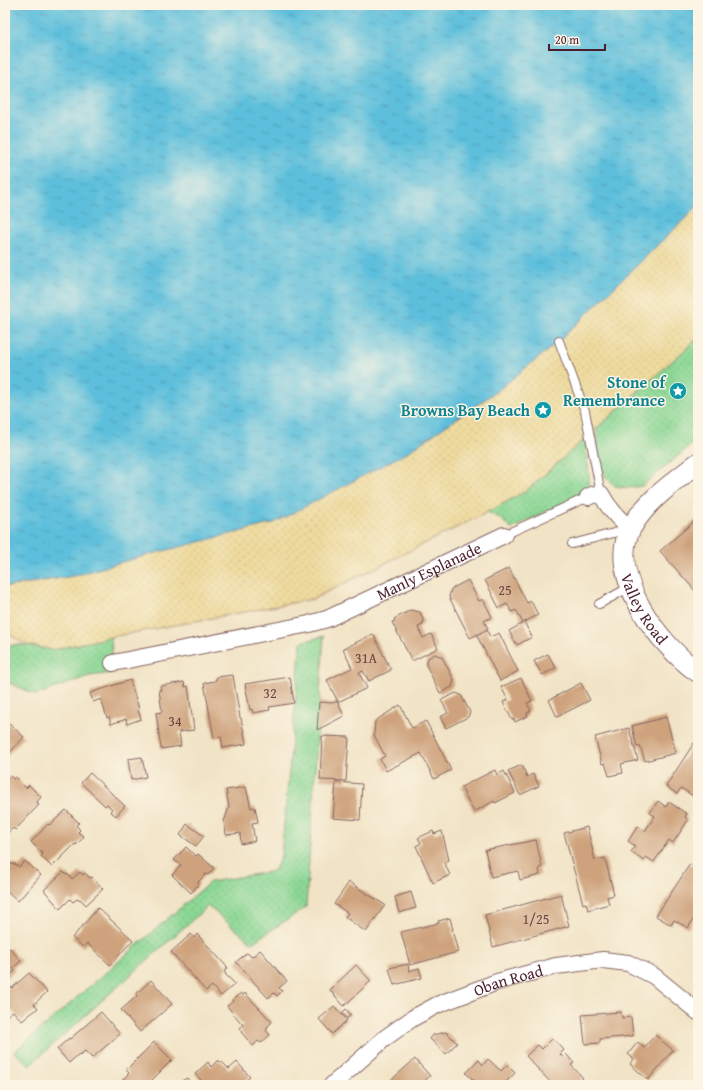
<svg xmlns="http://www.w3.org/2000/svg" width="703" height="1090" font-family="'Gentium Book Plus',serif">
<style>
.sand{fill:url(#sand-dots);stroke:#9c7c64}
.park{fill:url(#park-dots);stroke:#6a7b60}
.water{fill:url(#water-ripples);stroke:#546f84}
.building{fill:#cea27b}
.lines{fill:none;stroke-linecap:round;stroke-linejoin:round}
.service-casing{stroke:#846461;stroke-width:10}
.minor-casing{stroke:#846461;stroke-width:18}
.tertiary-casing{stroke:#846461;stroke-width:22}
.service{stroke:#fff;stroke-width:8}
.minor{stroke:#fff;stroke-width:16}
.tertiary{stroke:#fff;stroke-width:20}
.labels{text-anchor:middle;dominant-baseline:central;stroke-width:3;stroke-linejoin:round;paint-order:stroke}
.number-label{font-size:14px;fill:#6b403f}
.culture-label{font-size:16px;font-weight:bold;fill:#0d838f;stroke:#fcf5e5;text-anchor:end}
.street-label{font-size:16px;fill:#4a1f2b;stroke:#fcf5e5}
</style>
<defs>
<pattern id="sand-dots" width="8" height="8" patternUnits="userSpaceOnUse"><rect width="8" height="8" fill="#eeda9e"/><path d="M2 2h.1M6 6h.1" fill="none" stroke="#cebb88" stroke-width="1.8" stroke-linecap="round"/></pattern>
<pattern id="park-dots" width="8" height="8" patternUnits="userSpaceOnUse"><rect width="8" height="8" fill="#8bd794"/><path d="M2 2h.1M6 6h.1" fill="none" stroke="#79b880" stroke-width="1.8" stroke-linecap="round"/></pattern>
<pattern id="water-ripples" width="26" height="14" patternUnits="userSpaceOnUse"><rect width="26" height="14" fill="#5dbfdc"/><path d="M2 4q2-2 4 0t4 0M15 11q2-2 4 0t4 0" fill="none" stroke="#4f9bb3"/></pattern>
</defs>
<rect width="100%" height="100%" fill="#fcf5e5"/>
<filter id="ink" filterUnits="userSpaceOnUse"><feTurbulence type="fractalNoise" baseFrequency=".025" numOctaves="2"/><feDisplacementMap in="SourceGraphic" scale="8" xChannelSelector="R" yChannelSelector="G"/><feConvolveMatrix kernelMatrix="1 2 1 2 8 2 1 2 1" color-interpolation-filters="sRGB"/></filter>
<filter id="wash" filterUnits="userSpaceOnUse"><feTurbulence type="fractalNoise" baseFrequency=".012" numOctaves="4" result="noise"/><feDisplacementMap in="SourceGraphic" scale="16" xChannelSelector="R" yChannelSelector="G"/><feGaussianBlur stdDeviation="0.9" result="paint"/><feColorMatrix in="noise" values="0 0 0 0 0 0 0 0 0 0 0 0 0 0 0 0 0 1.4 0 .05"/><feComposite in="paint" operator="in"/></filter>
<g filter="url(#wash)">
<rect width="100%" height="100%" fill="#f1e3c5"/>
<polygon class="sand" points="698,206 698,338 526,491 488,512 313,599 111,637 52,650 26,645 5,631 5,587 73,576 140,557 406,453 497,391 559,341"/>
<g class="park">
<polygon points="698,338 698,439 642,486 627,488 615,486 605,476 600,463 596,429"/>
<polygon points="585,439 589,475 589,485 583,493 511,529 501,519 488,512 526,491"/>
<polygon points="324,636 306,907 252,943 208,906 30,1065 14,1052 210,882 274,871 281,857 301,642"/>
<polygon points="111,637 113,673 89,676 36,695 5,681 5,645 26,645 52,650"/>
</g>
<polygon class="water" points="5,5 698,5 698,206 559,341 497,391 406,453 274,523 140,557 73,576 5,587"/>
<g id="blocks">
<g class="building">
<polygon points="698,518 698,594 660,551"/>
<polygon points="509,568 527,603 531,601 538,615 524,622 532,637 517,645 509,631 523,623 516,610 512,612 507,604 499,608 485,580"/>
<polygon points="468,580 479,601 483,599 492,617 484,621 488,629 470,638 449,597 451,589"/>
<polygon points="411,610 420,612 424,622 422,623 423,625 418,627 423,638 431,634 438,648 412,661 392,622 395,621 394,619"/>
<polygon points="487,630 490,637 499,633 518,671 500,681 477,636"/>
<polygon points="373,634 391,670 369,681 363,671 359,673 367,688 338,702 327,680 352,668 343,649"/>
<polygon points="435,654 442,657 454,680 452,687 440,693 426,665 428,658"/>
<polygon points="548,654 556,668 542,675 534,661"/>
<polygon points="233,675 240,718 241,718 246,744 223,748 221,737 214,738 204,683 215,681 217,677"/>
<polygon points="290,677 294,703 269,707 270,710 253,713 252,709 250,710 245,684"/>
<polygon points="521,678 532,701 527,703 531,711 527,713 528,716 515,722 514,719 512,720 503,702 508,700 501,687"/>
<polygon points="130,680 139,709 138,710 141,719 127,724 126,719 111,724 109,717 107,718 101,699 93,702 90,693"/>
<polygon points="184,682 185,687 188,686 194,730 179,732 181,746 161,749 156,713 162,712 159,690 161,690 160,686"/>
<polygon points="581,683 590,700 557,717 549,700"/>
<polygon points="456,693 461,695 470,712 468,717 446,728 440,717 448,713 441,700"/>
<polygon points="337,701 344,716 317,730 319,702 333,703"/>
<polygon points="400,705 412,728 426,721 451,770 434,779 421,753 386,771 380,759 385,756 374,735 375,721"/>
<polygon points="666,717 676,753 645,761 640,746 637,747 632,726"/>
<polygon points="6,721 24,737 5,758 5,722"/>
<polygon points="629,728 638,760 621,764 623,773 609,776 605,763 602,764 595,737"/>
<polygon points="322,736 349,737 346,781 320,780"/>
<polygon points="694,743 698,743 698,795 696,798 681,788 677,794 666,786"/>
<polygon points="142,757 146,777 131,780 128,759"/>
<polygon points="522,765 527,777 533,774 539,786 520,795 508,771"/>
<polygon points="495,770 497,775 504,771 515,793 495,803 494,801 474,812 461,787"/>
<polygon points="90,773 125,806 116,816 110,811 112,809 107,804 105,806 81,783"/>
<polygon points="10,776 13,779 15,777 26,788 29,785 41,797 37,802 39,805 15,830 13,828 5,836 5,782"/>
<polygon points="336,782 362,784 360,820 333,818"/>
<polygon points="246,787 251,808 255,807 258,822 252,823 255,841 241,844 240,833 226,835 224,820 225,819 229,807 226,790"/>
<polygon points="658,801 666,807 669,802 687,814 685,817 688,820 673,843 669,840 654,862 646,857 644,861 631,852 635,846 628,841 638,826 645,831 655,816 650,813"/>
<polygon points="66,810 79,823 76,825 80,830 78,832 84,837 76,845 75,844 52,867 41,856 43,854 31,842 48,824 49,825 53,822"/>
<polygon points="187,824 204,836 196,846 180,835"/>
<polygon points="587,827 595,860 605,858 614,895 607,897 609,904 588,910 586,903 583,904 564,833"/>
<polygon points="433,831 434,834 442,831 449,860 444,862 450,875 433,883 416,846 421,843 418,838"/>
<polygon points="536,840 542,867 539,868 540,875 520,880 518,871 491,877 485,850"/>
<polygon points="186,847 196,856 198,854 214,868 208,875 206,874 198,882 199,884 191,893 172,875 181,865 174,860"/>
<polygon points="25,861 41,875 18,901 5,889 5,869 11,864 15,864 19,867"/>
<polygon points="690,864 698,869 698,912 688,928 674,920 671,925 656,916"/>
<polygon points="63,872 66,875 67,874 72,879 80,872 83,875 85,873 90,878 92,877 103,889 86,905 80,899 78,900 77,899 73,902 70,899 60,909 44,890"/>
<polygon points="349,882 385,905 366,932 345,917 348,913 334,904"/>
<polygon points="411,892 416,908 399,913 395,897"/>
<polygon points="561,894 569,926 493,947 485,915"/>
<polygon points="98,908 133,940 110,965 87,943 83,947 72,938"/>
<polygon points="450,918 453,930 452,930 458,952 410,965 401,932 439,923 438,921"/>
<polygon points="191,934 194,938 197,934 228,968 224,971 226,974 225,974 235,984 221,996 212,986 206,991 171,952"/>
<polygon points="10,948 21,961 13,968 15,971 5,979 5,952"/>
<polygon points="260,950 287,981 279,988 282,991 277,996 274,993 268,998 236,962 247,953 252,957"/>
<polygon points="408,964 409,971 419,968 422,978 394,985 389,968"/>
<polygon points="356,965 371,981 344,1006 330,990"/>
<polygon points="29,973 47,992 34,1004 38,1008 22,1021 13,1011 7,1016 5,1013 5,991 10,986 12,988"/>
<polygon points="151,980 172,1004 140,1032 121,1010 137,996 136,994"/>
<polygon points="241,993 243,995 245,993 272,1022 267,1027 268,1028 266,1030 270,1035 261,1043 258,1041 253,1046 241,1032 242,1031 240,1028 243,1025 227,1006 233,1001 232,1000"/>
<polygon points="334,1006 347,1020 332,1034 319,1019"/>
<polygon points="346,1009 351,1015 347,1018 342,1013"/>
<polygon points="101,1012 120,1034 92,1058 85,1051 80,1055 79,1054 69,1063 57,1049 69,1038 70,1039"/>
<polygon points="621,1012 622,1018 631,1017 633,1036 600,1039 600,1043 585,1044 582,1015"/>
<polygon points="446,1032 457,1043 446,1054 430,1039 433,1035"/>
<polygon points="655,1035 673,1050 648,1080 630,1064 634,1059 628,1054 638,1042 644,1048"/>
<polygon points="553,1038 564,1050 560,1054 563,1057 566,1054 574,1063 571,1065 583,1078 576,1085 553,1085 526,1056 538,1045 542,1049"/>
<polygon points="154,1042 172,1060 147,1085 118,1085 129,1073 126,1070"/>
<polygon points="415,1059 430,1076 420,1085 392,1085 389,1082"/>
<polygon points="488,1059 501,1071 507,1065 515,1073 505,1083 507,1085 479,1085 466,1073 479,1060 483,1065"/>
<polygon points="218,1060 220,1062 221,1061 229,1069 237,1062 250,1077 240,1085 206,1085 195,1074 208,1062 211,1067"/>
<polygon points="187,1078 192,1085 176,1085"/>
</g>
</g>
</g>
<g filter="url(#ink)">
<use href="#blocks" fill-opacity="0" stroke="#846461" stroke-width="1"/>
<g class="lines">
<defs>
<g id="service">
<polyline points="559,341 585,411 601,494"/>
<polyline points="504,535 588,497"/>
<polyline points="572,544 629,529"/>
<polyline points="599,604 630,587"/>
</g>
<g id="minor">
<path d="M588 497 592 495 601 494C609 509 618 518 630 529"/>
<path id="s1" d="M113 663 309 624 327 619 504 535"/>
<path id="s2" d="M332 1085 385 1038 413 1018 437 1005 497 982 556 966 603 960 628 963 654 976 698 1012"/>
</g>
<g id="tertiary">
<path id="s3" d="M698 463C674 482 646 501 631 528 605 575 661 647 698 672"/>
</g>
</defs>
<use href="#service" class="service-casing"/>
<use href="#minor" class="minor-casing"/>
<use href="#tertiary" class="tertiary-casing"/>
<use href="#service" class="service"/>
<use href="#minor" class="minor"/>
<use href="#tertiary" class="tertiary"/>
</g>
</g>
<defs>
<symbol id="sight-disc" viewBox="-11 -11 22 22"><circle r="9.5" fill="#0f9aa8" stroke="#fcf5e5"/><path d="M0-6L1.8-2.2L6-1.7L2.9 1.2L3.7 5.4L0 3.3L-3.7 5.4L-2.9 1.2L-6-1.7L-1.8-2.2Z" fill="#fff"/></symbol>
</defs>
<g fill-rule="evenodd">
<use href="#sight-disc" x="668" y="381" width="20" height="20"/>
<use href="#sight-disc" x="533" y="400" width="20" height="20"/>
</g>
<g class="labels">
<g class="number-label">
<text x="505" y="590">25</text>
<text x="366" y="658">31A</text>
<text x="270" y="693">32</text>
<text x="175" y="721">34</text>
<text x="536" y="919">1/25</text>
</g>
<g class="culture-label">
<text x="665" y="382">Stone of<tspan x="665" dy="18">Remembrance</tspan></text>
<text x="530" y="410">Browns Bay Beach</text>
</g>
<g class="street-label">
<text stroke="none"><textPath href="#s1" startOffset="331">Manly Esplanade</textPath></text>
<text stroke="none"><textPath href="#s3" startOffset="180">Valley Road</textPath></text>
<text stroke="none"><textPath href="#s2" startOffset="208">Oban Road</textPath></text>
</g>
</g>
<rect width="703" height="1090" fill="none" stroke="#fcf5e5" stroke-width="20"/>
<path d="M549 44v6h56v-6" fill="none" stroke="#4a1f2b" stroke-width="2"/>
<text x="555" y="44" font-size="12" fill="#4a1f2b" stroke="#fcf5e5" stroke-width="3" paint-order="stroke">20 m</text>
</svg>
